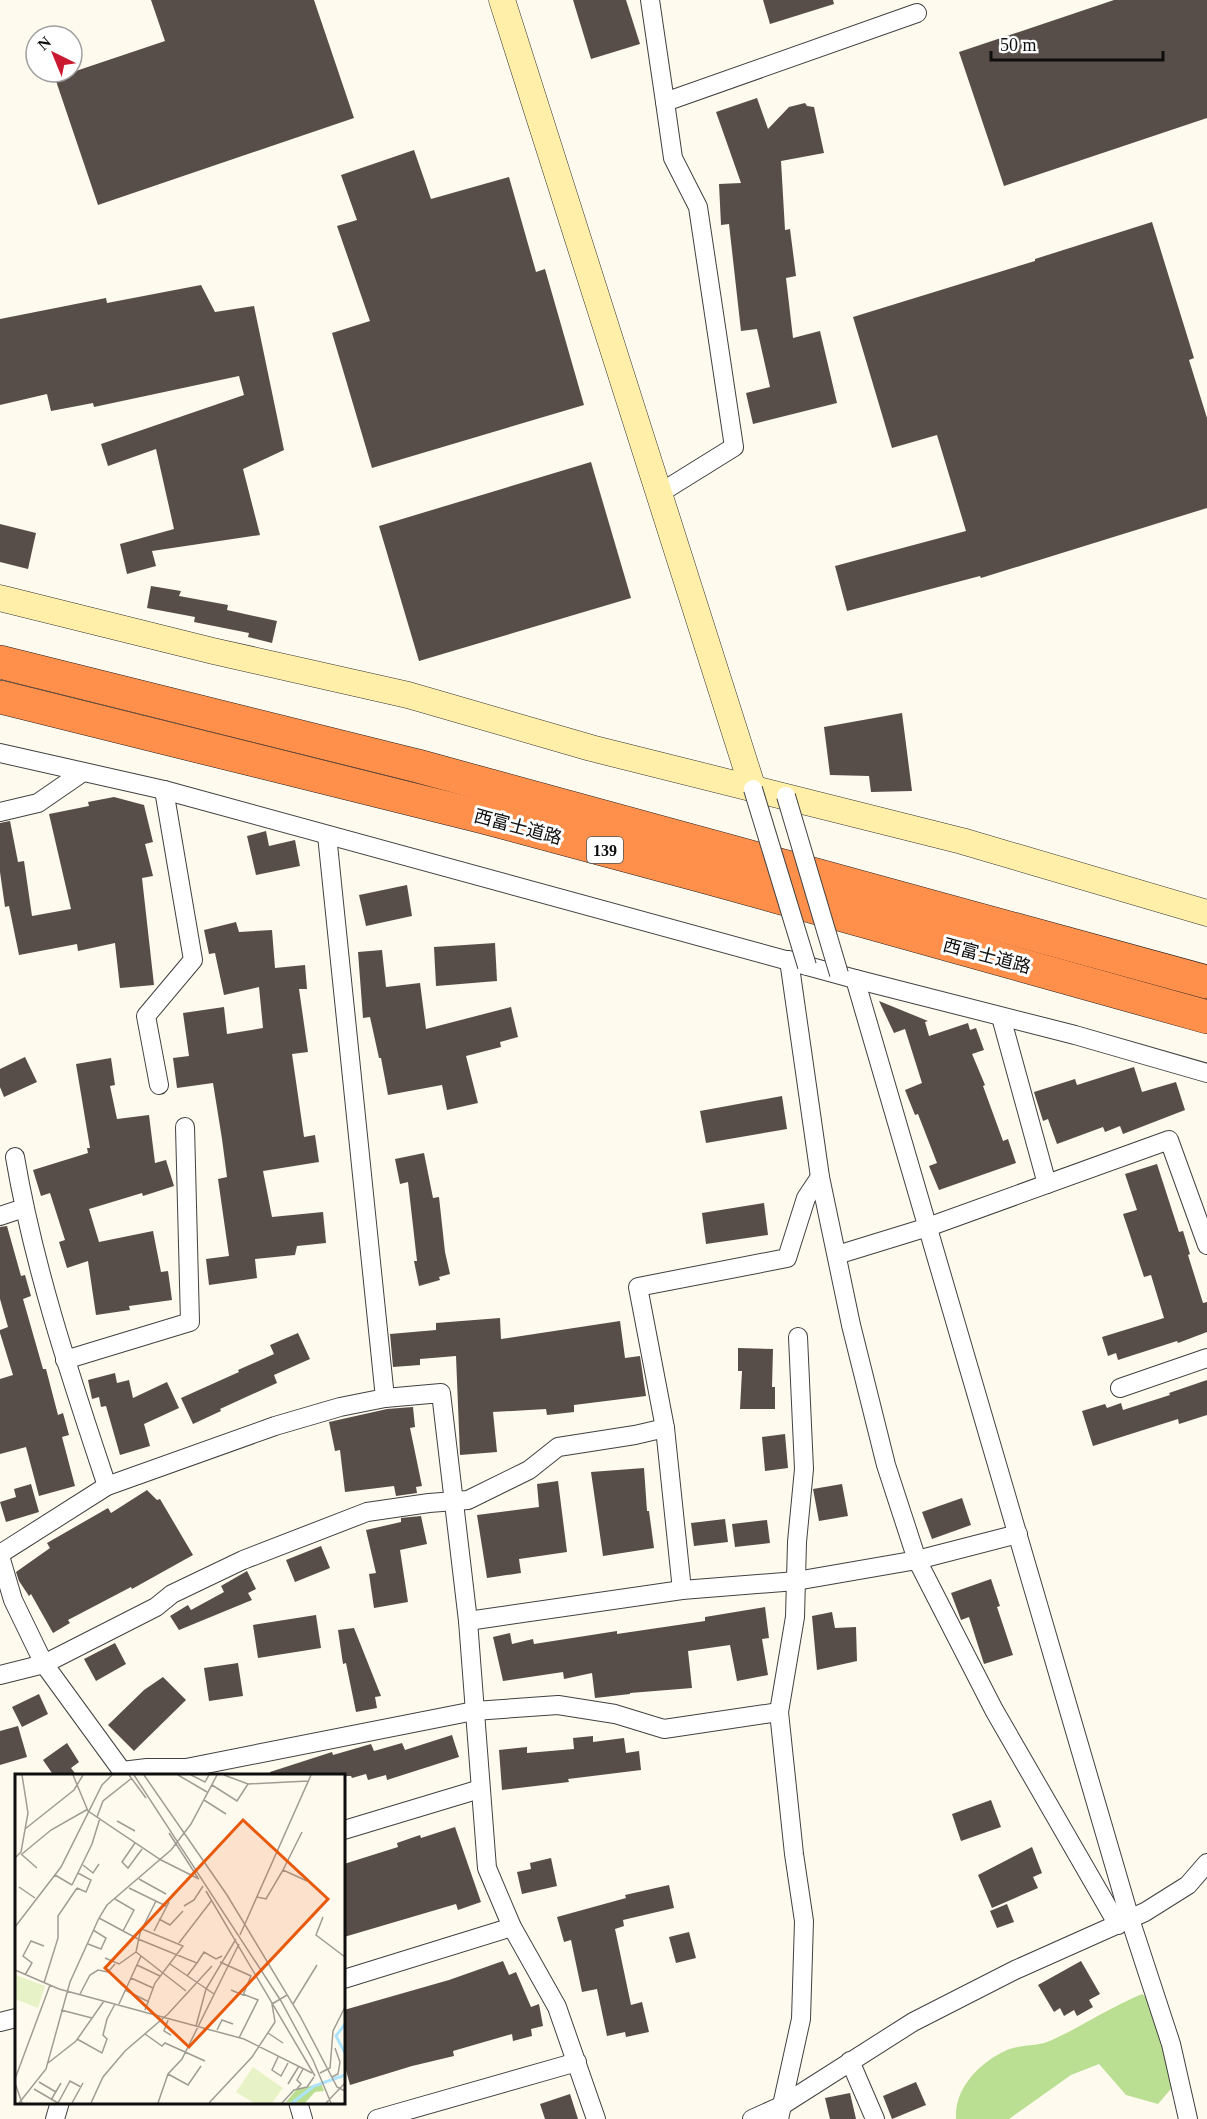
<svg xmlns="http://www.w3.org/2000/svg" width="1207" height="2119" font-family="'Times New Roman','Noto Sans JP',serif">
<style>
.forest{fill:#bbdf92}
.building{fill:#574d49}
.lines{fill:none;stroke-linecap:round;stroke-linejoin:round}
.street-casing{stroke:#414141;stroke-width:20}
.secondary-casing{stroke:#303030;stroke-width:27}
.highway-casing{stroke:#1f1f1f;stroke-width:34}
.street{stroke:#fff;stroke-width:18}
.secondary{stroke:#ffefa9;stroke-width:26}
.highway{stroke:#ff904c;stroke-width:33}
.street-bridge-casing{stroke:#414141;stroke-width:20;stroke-linecap:butt}
.street-bridge{stroke:#fff;stroke-width:18}
.labels{text-anchor:middle;dominant-baseline:central;stroke-width:6;stroke-linejoin:round;paint-order:stroke}
.shield{fill:#fff;stroke:#565656;stroke-width:1.5}
.shield-label{font-size:16px;font-weight:bold;fill:#0e0e0e}
.street-label{font-size:18px;fill:#0e0e0e;stroke:#fff}
.inset-river{fill:none;stroke:#aee4fb;stroke-width:3}
.inset-road{fill:none;stroke:#9f9c94;stroke-width:1.5}
.view{fill:#e8590c;fill-opacity:0.15;stroke:#e8590c;stroke-width:3}
.inset-edge{fill:none;stroke:#0e0e0e;stroke-width:3}
</style>
<rect width="100%" height="100%" fill="#fffaee"/>
<path class="forest" d="M1142 1994 1160 2009 1176 2083 1158 2104 1126 2095 1099 2064 1071 2075 1009 2119H956C954 2088 980 2062 1007 2050 1021 2044 1038 2047 1052 2040 1083 2026 1110 2007 1142 1994Z"/>
<g class="building">
<polygon points="151,0 314,0 354,118 98,205 55,78 165,41"/>
<polygon points="573,0 626,0 640,44 591,59"/>
<polygon points="763,0 833,0 834,4 770,24"/>
<polygon points="1114,0 1207,0 1207,118 1004,186 959,52"/>
<polygon points="757,98 768,129 789,107 805,103 807,106 814,107 824,153 781,161 785,230 790,229 796,276 786,278 793,338 820,331 837,403 753,424 746,393 770,387 757,329 741,331 729,224 721,225 719,184 741,183 716,112"/>
<polygon points="414,150 431,199 509,177 536,272 545,269 584,405 372,468 332,333 370,321 337,226 357,220 341,175"/>
<polygon points="1152,222 1194,358 1189,360 1207,418 1207,508 981,578 980,576 847,611 835,566 966,531 937,435 892,448 853,317 1035,261 1035,259"/>
<polygon points="201,285 215,312 254,306 284,450 243,469 260,535 152,551 156,566 127,574 120,544 174,529 156,449 108,466 101,444 244,395 239,376 94,407 93,403 51,411 47,394 0,405 0,319 106,298 107,303"/>
<polygon points="591,462 631,598 419,661 379,526"/>
<polygon points="0,524 36,533 28,569 0,562"/>
<polygon points="151,586 181,591 179,596 228,605 227,610 277,621 272,643 248,637 249,633 194,622 195,617 147,608"/>
<polygon points="902,713 912,791 871,792 869,776 830,775 824,727"/>
<polygon points="114,797 144,805 153,842 145,844 153,876 142,878 154,985 120,988 115,943 78,951 77,944 19,955 9,906 5,907 0,872 0,823 10,821 18,862 24,861 32,916 71,909 49,814 89,806 88,802"/>
<polygon points="266,831 269,846 295,840 300,866 256,875 247,836"/>
<polygon points="407,885 412,916 366,926 359,895"/>
<polygon points="236,922 239,932 272,930 275,968 305,965 307,989 299,989 308,1052 292,1054 304,1137 315,1135 319,1162 263,1171 272,1217 323,1212 326,1243 297,1246 295,1255 255,1259 257,1278 209,1285 206,1259 229,1256 218,1179 227,1177 222,1139 213,1083 177,1088 173,1058 189,1056 183,1013 224,1007 227,1034 263,1028 259,987 224,995 215,953 209,954 204,930"/>
<polygon points="495,943 497,981 436,986 434,947"/>
<polygon points="382,950 386,987 420,983 426,1029 511,1007 518,1037 500,1042 501,1047 466,1056 478,1103 447,1110 442,1085 388,1095 381,1058 379,1058 370,1017 363,1018 358,952"/>
<polygon points="879,1001 928,1021 925,1022 929,1036 968,1023 970,1030 976,1028 984,1050 972,1054 985,1085 983,1086 1003,1141 1008,1139 1016,1163 939,1190 929,1166 937,1163 918,1114 915,1115 905,1090 922,1083 905,1029 894,1033"/>
<polygon points="25,1057 37,1082 4,1097 0,1087 0,1069"/>
<polygon points="111,1058 115,1085 110,1086 117,1119 149,1115 155,1163 166,1160 174,1186 143,1196 142,1193 89,1209 99,1242 153,1231 161,1272 168,1271 172,1300 129,1306 130,1310 96,1315 88,1261 67,1268 59,1242 65,1240 50,1193 41,1196 33,1170 88,1153 87,1148 90,1148 76,1064"/>
<polygon points="1134,1067 1142,1092 1176,1082 1185,1110 1123,1134 1120,1126 1105,1132 1103,1127 1057,1144 1048,1119 1043,1121 1034,1092 1075,1079 1077,1085"/>
<polygon points="782,1096 787,1129 706,1143 700,1111"/>
<polygon points="424,1153 433,1198 439,1197 445,1252 450,1274 439,1277 440,1280 419,1286 414,1261 417,1261 408,1182 400,1184 395,1159"/>
<polygon points="1157,1164 1179,1232 1183,1231 1190,1254 1188,1255 1203,1303 1207,1302 1207,1332 1178,1343 1177,1341 1118,1360 1116,1353 1108,1356 1102,1337 1164,1318 1151,1275 1144,1277 1123,1214 1137,1210 1125,1174"/>
<polygon points="764,1203 768,1235 706,1244 702,1213"/>
<polygon points="7,1226 21,1276 25,1275 31,1296 23,1299 43,1369 46,1369 58,1415 63,1413 69,1435 62,1437 75,1486 39,1496 26,1447 0,1454 0,1379 13,1375 0,1333 0,1330 8,1327 0,1299 0,1227"/>
<polygon points="500,1318 501,1339 620,1321 625,1358 640,1356 646,1396 574,1405 574,1412 547,1415 546,1409 493,1412 497,1452 460,1455 456,1356 420,1359 420,1365 393,1367 390,1334 436,1330 436,1323"/>
<polygon points="298,1333 310,1359 274,1375 277,1383 220,1409 221,1411 193,1424 181,1398 239,1372 238,1370 274,1354 270,1345"/>
<polygon points="738,1348 773,1349 772,1387 775,1387 775,1409 740,1409 742,1371 738,1371"/>
<polygon points="115,1373 117,1383 129,1380 133,1398 167,1382 179,1408 144,1424 150,1446 120,1455 106,1406 101,1407 99,1397 92,1399 88,1380"/>
<polygon points="1207,1380 1207,1415 1179,1424 1178,1419 1093,1446 1082,1411 1105,1404 1107,1408 1121,1403 1123,1410 1170,1395 1169,1393"/>
<polygon points="413,1407 415,1427 410,1428 422,1486 416,1487 417,1493 396,1496 394,1486 345,1492 340,1450 335,1451 329,1422 387,1409"/>
<polygon points="785,1434 788,1468 765,1471 762,1437"/>
<polygon points="644,1468 647,1511 649,1511 654,1548 603,1556 591,1472"/>
<polygon points="558,1481 567,1552 519,1559 521,1573 487,1578 477,1515 539,1507 537,1484"/>
<polygon points="31,1484 39,1512 6,1522 0,1502 16,1497 14,1489"/>
<polygon points="842,1484 848,1516 819,1521 813,1489"/>
<polygon points="147,1490 157,1500 160,1499 193,1555 132,1589 131,1587 68,1620 70,1623 53,1633 31,1594 29,1596 19,1581 16,1572 50,1548 47,1543 108,1508 111,1513"/>
<polygon points="962,1498 971,1525 932,1539 922,1512"/>
<polygon points="421,1516 427,1544 400,1550 408,1602 374,1608 369,1574 376,1573 366,1530 401,1522 401,1518"/>
<polygon points="725,1519 728,1542 694,1546 691,1523"/>
<polygon points="767,1520 770,1543 735,1547 732,1524"/>
<polygon points="321,1546 330,1568 295,1582 286,1560"/>
<polygon points="247,1571 256,1589 248,1593 252,1600 179,1630 170,1616 188,1605 191,1610 224,1592 221,1586"/>
<polygon points="991,1579 1000,1606 997,1607 1013,1655 984,1664 969,1617 961,1620 951,1593"/>
<polygon points="765,1607 769,1638 762,1639 768,1675 737,1681 730,1645 688,1651 692,1688 630,1693 630,1694 595,1698 592,1673 564,1679 563,1672 503,1681 493,1637 510,1633 512,1644 533,1639 534,1644 617,1631 617,1634 705,1621 705,1617"/>
<polygon points="832,1612 835,1628 856,1627 857,1661 817,1670 812,1616"/>
<polygon points="316,1615 321,1648 258,1658 253,1625"/>
<polygon points="354,1628 381,1696 375,1697 377,1708 356,1712 346,1663 343,1664 338,1630"/>
<polygon points="115,1643 126,1664 96,1681 84,1659"/>
<polygon points="238,1663 243,1696 209,1701 204,1668"/>
<polygon points="163,1677 186,1700 134,1751 108,1725 144,1690"/>
<polygon points="39,1694 48,1714 22,1727 12,1707"/>
<polygon points="18,1726 27,1757 0,1765 0,1731"/>
<polygon points="452,1735 459,1757 387,1780 386,1775 368,1780 366,1774 352,1778 351,1776 270,1776 270,1772 332,1752 333,1755 371,1744 374,1751 402,1743 405,1750"/>
<polygon points="593,1736 593,1742 624,1738 626,1753 639,1751 641,1770 568,1779 569,1782 502,1790 499,1750 527,1747 527,1753 574,1749 573,1738"/>
<polygon points="67,1743 79,1762 71,1768 77,1776 54,1776 43,1760"/>
<polygon points="991,1800 1001,1827 961,1841 952,1814"/>
<polygon points="455,1827 481,1902 458,1910 456,1904 344,1937 344,1864 398,1847 397,1843 420,1835 421,1838"/>
<polygon points="1032,1847 1042,1873 1033,1877 1038,1888 992,1908 978,1875"/>
<polygon points="551,1858 557,1886 522,1894 517,1872 531,1869 530,1863"/>
<polygon points="669,1885 674,1908 623,1920 624,1926 615,1929 631,2005 642,2002 649,2032 626,2037 625,2032 607,2036 597,1989 582,1992 571,1940 564,1942 557,1917 626,1898 625,1895"/>
<polygon points="1007,1904 1014,1922 997,1928 990,1911"/>
<polygon points="689,1932 696,1958 676,1963 669,1937"/>
<polygon points="503,1961 509,1975 516,1972 531,2007 539,2004 543,2026 531,2029 532,2036 513,2041 512,2034 453,2051 454,2056 412,2066 350,2085 344,2063 344,2010 449,1980"/>
<polygon points="1081,1961 1100,1994 1089,2000 1093,2007 1077,2016 1074,2010 1064,2016 1060,2008 1054,2012 1038,1985"/>
<polygon points="916,2082 926,2105 892,2119 883,2096"/>
<polygon points="850,2093 856,2119 830,2119 825,2098"/>
<polygon points="570,2094 578,2119 545,2119 540,2104"/>
</g>
<g class="lines">
<defs>
<g id="street">
<polyline points="650,0 665,102"/>
<polyline points="660,493 734,447 698,207 673,158 665,102 917,13"/>
<polyline points="0,753 164,790 855,979 1075,1035 1207,1073"/>
<polyline points="0,812 38,803 83,772"/>
<polyline points="327,835 385,1398"/>
<polyline points="789,960 820,1177 851,1325 886,1465 917,1560 994,1710 1118,1925"/>
<polyline points="855,979 1130,1919 1171,2044 1188,2119"/>
<polyline points="1001,1017 1047,1184"/>
<polyline points="159,1085 146,1016 193,960 164,790"/>
<path d="M15 1157C34 1269 71 1378 107 1486"/>
<polyline points="0,1216 24,1208"/>
<polyline points="837,1255 928,1227 1169,1140 1207,1245"/>
<polyline points="65,1360 190,1322 185,1127"/>
<polyline points="1120,1388 1207,1358"/>
<polyline points="665,1428 638,1287 787,1258 806,1198 820,1177"/>
<polyline points="0,1554 107,1486 275,1426 340,1407 385,1398 441,1393 468,1621 487,1868 512,1927 557,2007 596,2119"/>
<polyline points="0,1556 13,1600 44,1664 122,1771 147,1768 186,1768 474,1711 558,1705 615,1714 664,1729 779,1712"/>
<polyline points="468,1621 682,1590 796,1581 917,1560 1018,1534"/>
<polyline points="0,1675 44,1664 156,1607 172,1594 243,1560 367,1512 429,1503 468,1500 529,1470 558,1447 635,1435 665,1428 682,1590"/>
<polyline points="344,1830 480,1789"/>
<polyline points="344,1979 512,1927"/>
<polyline points="0,2022 16,2018"/>
<polyline points="850,2061 875,2119"/>
<polyline points="298,2102 303,2119"/>
<polyline points="55,2119 60,2102"/>
<polyline points="377,2119 577,2062"/>
<polyline points="752,2119 781,2106 913,2022 1015,1970 1145,1912 1188,1885 1207,1863"/>
<polyline points="779,2119 801,2019 804,1921 794,1854 779,1712 795,1617 797,1542 804,1469 798,1337"/>
</g>
<g id="secondary">
<polyline points="502,0 753,789"/>
<polyline points="0,598 213,651 408,695 591,748 962,841 1207,913"/>
</g>
<g id="highway">
<polyline points="0,662 418,766 1207,982"/>
<polyline points="0,697 483,817 706,877 1207,1017"/>
</g>
</defs>
<use href="#street" class="street-casing"/>
<use href="#secondary" class="secondary-casing"/>
<use href="#highway" class="highway-casing"/>
<use href="#street" class="street"/>
<use href="#secondary" class="secondary"/>
<use href="#highway" class="highway"/>
<defs>
<g id="street-bridge">
<polyline points="753,789 807,966"/>
<polyline points="786,796 839,974"/>
</g>
</defs>
<use href="#street-bridge" class="street-bridge-casing"/>
<use href="#street-bridge" class="street-bridge"/>
</g>
<g class="labels">
<rect class="shield" x="587" y="837" width="36" height="26" rx="4.5"/>
<g class="shield-label">
<text x="605" y="850">139</text>
</g>
<g class="street-label">
<text transform="translate(518 827) rotate(15)">西富士道路</text>
<text transform="translate(987 956) rotate(15)">西富士道路</text>
</g>
</g>
<g transform="translate(15 1774)">
<rect width="330" height="330" fill="#fffaee"/>
<path d="M306 309 309 317 300 318 290 329 271 328 281 316Z" fill="#bbdf92"/>
<path d="M1 201 30 212 23 234 0 225ZM238 293 268 314 257 329H239L221 318Z" fill="#e7f3c7"/>
<path class="inset-river" d="M330 250 321 262 330 279M277 329 299 312 330 301"/>
<path class="inset-road" d="M58 1 73 37 146 86 184 105M114 1 131 24M119 1 266 227 298 286 316 329M129 1 212 121 285 242 322 313 330 317M163 1 192 18M176 1 190 8 194 1M209 1 233 10 293 7M197 11 222 27 233 10M189 26 211 40M82 43 88 27 117 4M102 47 120 57M10 55 59 16 68 1M154 59 183 104M120 69 107 88 113 94 127 75M6 80 22 94M7 80 36 56 73 35M0 84 6 78 13 39 7 1M68 91 78 99 84 90M268 96 287 58M40 101 57 111M124 105 151 120M57 111 77 70 85 44M4 113 20 124M62 114 71 118 76 106 63 99M114 114 151 132M191 117 300 302M242 123 251 125 268 96 292 107M100 125 119 136 108 157M141 127 125 159 121 178 171 217M169 132 179 126 188 112M308 143 301 161 330 183M84 144 123 165 182 189 172 202M144 145 155 151 168 137M0 153 46 93 87 11 97 1M127 155 168 172 140 209 130 236M139 157 154 128M225 161 296 1M164 169 197 126M73 170 86 175 91 164 78 156M90 184 104 190 121 178M205 188 236 202 228 221 216 216M182 189 189 178 201 185 207 182M155 190 199 220M122 191 145 202M0 196 44 215 229 265 297 299M10 201 17 189 8 182 16 167 29 172M116 204 138 214M29 209 43 164V142L62 114M110 216 134 228M65 220 75 201 83 196 93 198 100 190M104 230 126 182M278 230 302 191M46 236 77 244M153 246 149 257 156 261M181 252 191 215 221 165M202 256 207 246 218 250M253 259 268 269M130 260 147 272 150 269 190 287M224 264 243 226 228 220M62 265 87 279 92 265 88 261 92 245 100 230M263 283 257 296 266 302 273 289M33 289 61 267 89 227M305 299 315 294 318 257 330 233M153 300 173 311 186 292M317 303 323 300 325 288 320 274M0 305 35 211M24 308 41 318M0 309 7 329M273 310 284 292M19 315 43 329M282 315 286 310 282 306 288 295M36 326 46 309M4 329 31 295 55 208 84 144 92 131 156 76 176 50 202 1M43 329 55 307 66 313M57 329 68 309M76 329 88 303 110 277 153 240 197 192M143 329 153 300 167 285 224 170M194 329 237 283 260 248 257 230 272 221M267 329 279 316 292 313 299 303M311 329 330 309"/>
<path class="view" d="M228 46 313 125 174 273 90 194Z"/>
<rect width="330" height="330" class="inset-edge"/>
</g>
<g transform="translate(54 54) rotate(317)"><circle r="28" fill="#ffffff" stroke="#9f9f9f" stroke-width="1.5"/>
<path d="M0-4.5L10 22L0 15L-10 22Z" fill="#c91a31"/>
<text y="-9" font-size="16" font-weight="bold" text-anchor="middle" fill="#0e0e0e">N</text>
</g>
<path d="M991 51v9h172v-9" fill="none" stroke="#0e0e0e" stroke-width="3"/>
<text x="1000" y="51" font-size="18" fill="#0e0e0e" stroke="#ffffff" stroke-width="4.5" paint-order="stroke">50 m</text>
</svg>
